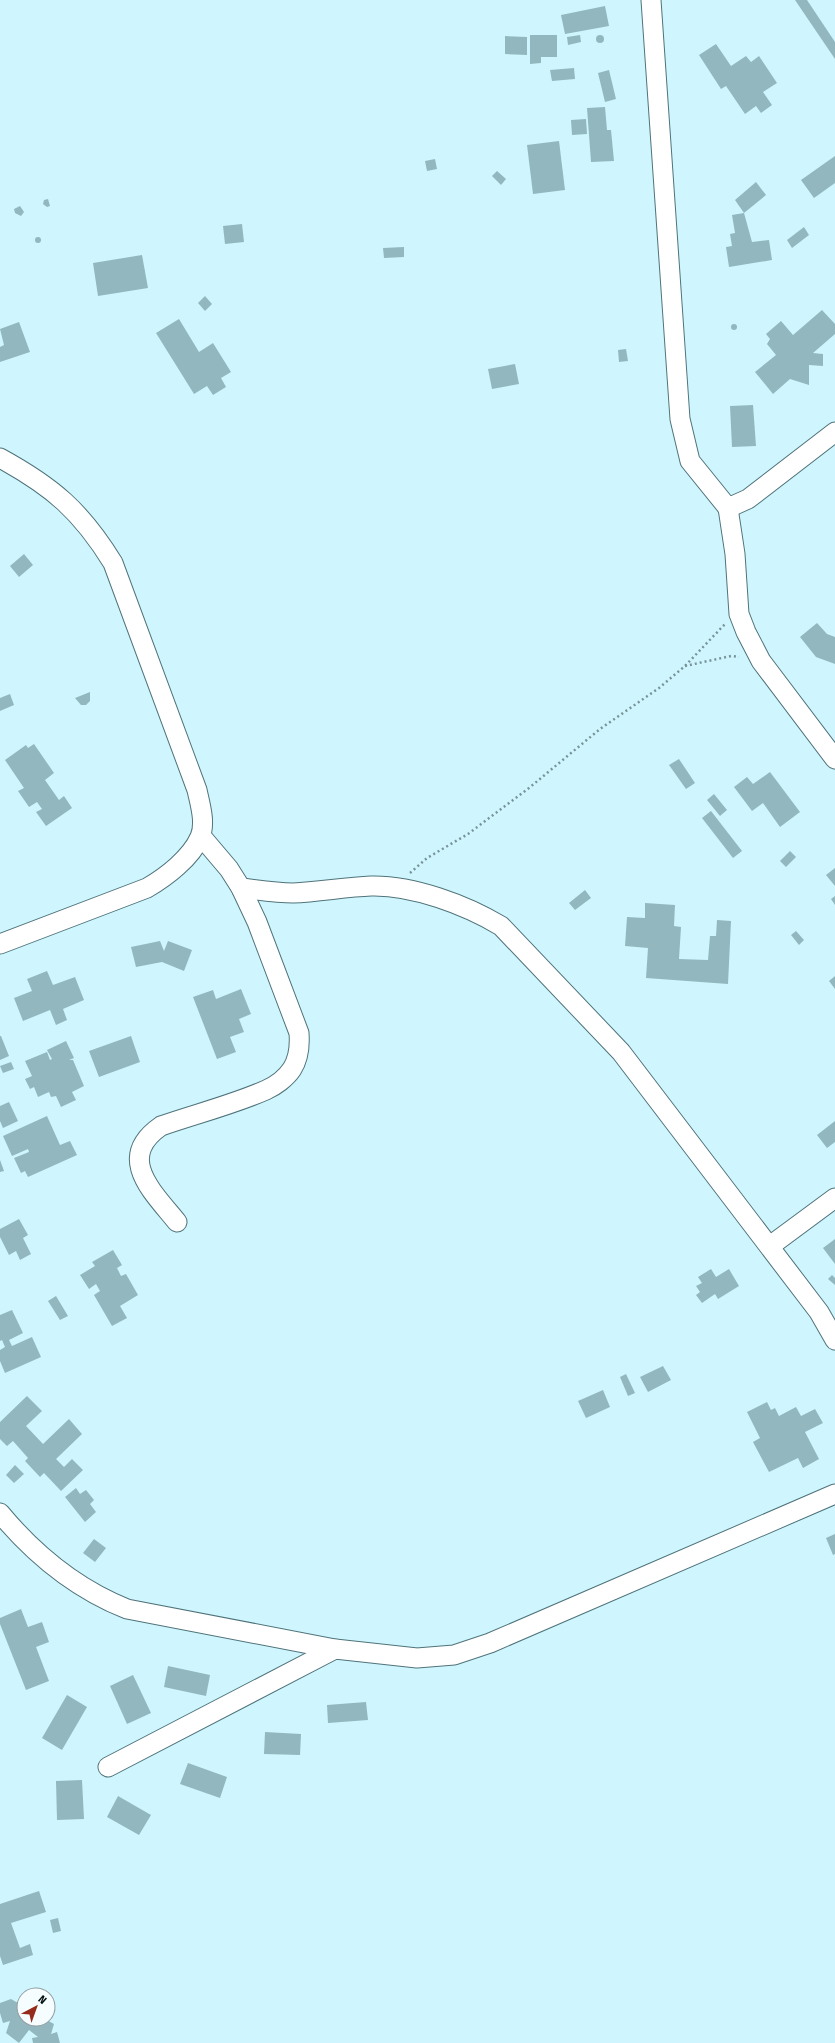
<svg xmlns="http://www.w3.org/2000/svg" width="835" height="2043" font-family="'Fira Sans Condensed',sans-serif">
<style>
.building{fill:#92b7bf}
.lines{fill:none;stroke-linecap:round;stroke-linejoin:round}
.minor-casing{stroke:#4f737a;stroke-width:21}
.path{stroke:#789499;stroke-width:2.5;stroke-dasharray:2 3;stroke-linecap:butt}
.minor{stroke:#fff;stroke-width:19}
</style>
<rect width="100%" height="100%" fill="#cff6fe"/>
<g class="building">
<polygon points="795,0 807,0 835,42 835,59"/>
<polygon points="605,6 609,26 565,34 561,15"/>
<circle cx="600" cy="39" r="4"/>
<polygon points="530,35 557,35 557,57 541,57 541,63 530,64"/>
<polygon points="580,35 581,42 568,45 567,37"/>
<polygon points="505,36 527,37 527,55 505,54"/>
<polygon points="716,44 731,66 746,56 751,62 759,56 777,83 763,92 772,105 761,113 756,106 745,114 726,86 721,89 699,55"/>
<polygon points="574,68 575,79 552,81 550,70"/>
<polygon points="609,70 616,99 605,102 598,73"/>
<polygon points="605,107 607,130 611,130 614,161 591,162 587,108"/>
<polygon points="586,119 587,134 572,135 571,120"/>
<polygon points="559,141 565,190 533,194 527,145"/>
<polygon points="835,156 835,183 814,198 801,180"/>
<polygon points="435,159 437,169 427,171 425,161"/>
<polygon points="497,171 506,179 501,185 492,176"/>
<polygon points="756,182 766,195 744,213 735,200"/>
<polygon points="48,199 50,206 47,207 43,204 44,200"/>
<polygon points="20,206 24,212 21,216 15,213 14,209"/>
<polygon points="744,213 752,242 769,240 772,260 729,267 726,247 732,246 730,234 735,233 732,215"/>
<polygon points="242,224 244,242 225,244 223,226"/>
<polygon points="804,227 809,235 792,248 787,240"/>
<circle cx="38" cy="240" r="3"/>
<polygon points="404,247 404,257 384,258 383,248"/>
<polygon points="142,255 148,288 98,296 93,263"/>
<polygon points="205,296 212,304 205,311 198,303"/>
<polygon points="822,310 835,324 835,334 813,353 823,354 823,366 809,365 809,385 790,379 773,394 755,372 776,355 767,344 770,339 766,334 781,321 793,335"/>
<polygon points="179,319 199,352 213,343 231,372 221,378 226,387 213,395 207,386 194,394 156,333"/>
<polygon points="19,322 30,352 0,362 0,347 4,345 0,329"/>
<circle cx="734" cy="327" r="3"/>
<polygon points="626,349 628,361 619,362 618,350"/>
<polygon points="515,364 519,384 492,389 488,369"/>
<polygon points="753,405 756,446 732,447 730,406"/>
<polygon points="24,554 33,565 19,577 10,566"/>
<polygon points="817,623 827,634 835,637 835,664 816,657 800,637"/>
<polygon points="90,692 90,701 86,705 81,705 75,698"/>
<polygon points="10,694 14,705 0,711 0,698"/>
<polygon points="34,744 54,773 45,780 59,800 64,796 72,808 46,826 36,812 42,809 37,802 29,807 18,791 24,788 5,760 26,745 28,748"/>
<polygon points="679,759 695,783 686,789 669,765"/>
<polygon points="770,772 800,812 780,827 763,803 752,811 734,787 747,777 753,784"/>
<polygon points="714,794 727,810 720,816 707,800"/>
<polygon points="711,811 742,851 733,858 702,818"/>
<polygon points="790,851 796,857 786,867 780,861"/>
<polygon points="835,868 835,886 826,875"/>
<polygon points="585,890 591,898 575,910 569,903"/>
<polygon points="835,896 835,905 831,899"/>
<polygon points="645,903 675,905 674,926 681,927 679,959 708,960 710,936 716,936 717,920 731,921 728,984 646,978 648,948 625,946 627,917 645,918"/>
<polygon points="796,931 804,940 799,945 791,935"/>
<polygon points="160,941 164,951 168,941 192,950 184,971 162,962 136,967 131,947"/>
<polygon points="47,971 53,985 75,977 84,1000 63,1009 67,1020 56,1025 50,1010 23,1021 14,998 32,991 27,979"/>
<polygon points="835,976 835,989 829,981"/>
<polygon points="241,989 251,1014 239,1019 244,1032 230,1037 236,1052 217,1059 193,997 213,990 216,999"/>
<polygon points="0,1036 1,1036 9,1056 0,1060"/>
<polygon points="131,1036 140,1062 99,1077 89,1051"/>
<polygon points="66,1041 74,1058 69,1060 73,1060 84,1086 72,1092 76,1100 61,1107 56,1096 51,1097 49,1092 38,1097 34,1087 30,1089 25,1079 32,1076 25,1061 47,1052 50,1060 52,1059 47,1050"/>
<polygon points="11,1062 14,1069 3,1073 0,1066"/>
<polygon points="9,1102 18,1121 3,1128 0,1121 0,1106"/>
<polygon points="47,1116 60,1145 70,1141 77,1155 28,1177 25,1171 21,1173 14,1158 29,1152 28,1149 12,1156 3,1136"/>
<polygon points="835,1121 835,1142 827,1148 817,1135"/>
<polygon points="0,1160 4,1171 0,1172"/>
<polygon points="19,1219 28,1235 23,1238 31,1254 20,1260 16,1251 9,1255 0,1237 0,1229"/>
<polygon points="835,1239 835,1264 823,1248"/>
<polygon points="113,1250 122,1265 117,1268 121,1276 126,1274 138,1295 120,1306 127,1318 112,1326 94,1295 100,1291 96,1284 89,1289 80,1275 95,1266 92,1262"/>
<polygon points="711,1269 716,1277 729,1269 739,1286 718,1299 715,1294 702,1303 696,1295 700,1292 696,1286 702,1283 698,1277"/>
<polygon points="832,1275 835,1278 835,1285 828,1279"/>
<polygon points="56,1296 68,1316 60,1320 48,1301"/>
<polygon points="12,1310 23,1333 9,1340 12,1346 32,1337 41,1357 5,1373 0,1361 0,1350 5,1347 2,1340 0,1341 0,1315"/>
<polygon points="663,1366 671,1380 648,1392 640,1377"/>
<polygon points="626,1374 635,1393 628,1396 620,1377"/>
<polygon points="603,1390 610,1407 586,1418 578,1401"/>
<polygon points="27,1396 42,1411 26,1426 43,1444 69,1419 82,1434 56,1459 64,1467 72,1459 83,1470 61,1491 44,1473 40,1477 25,1461 28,1458 13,1441 7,1446 0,1439 0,1422"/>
<polygon points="767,1402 771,1410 775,1408 779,1416 796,1407 801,1416 815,1409 823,1423 805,1432 819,1459 803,1468 798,1458 769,1472 753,1442 760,1438 747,1412"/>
<polygon points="15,1465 24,1474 14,1483 6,1475"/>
<polygon points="76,1488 80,1494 86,1490 94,1500 90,1504 96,1512 85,1522 65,1497"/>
<polygon points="835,1534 835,1554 833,1555 826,1538"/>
<polygon points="94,1539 106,1548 95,1562 83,1553"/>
<polygon points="21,1609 28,1627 42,1622 49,1642 36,1647 49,1681 26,1690 0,1624 0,1618"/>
<polygon points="168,1666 210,1675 206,1696 164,1687"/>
<polygon points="133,1675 151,1713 127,1724 110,1686"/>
<polygon points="67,1695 87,1707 62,1750 42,1738"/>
<polygon points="366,1702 368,1720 328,1723 327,1705"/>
<polygon points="265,1732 301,1734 300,1755 264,1754"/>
<polygon points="188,1763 227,1777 220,1798 180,1784"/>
<polygon points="82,1780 84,1819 57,1820 56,1781"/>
<polygon points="118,1796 151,1815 139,1835 107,1817"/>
<polygon points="39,1891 46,1912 11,1923 20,1948 30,1944 33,1955 3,1965 0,1956 0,1904"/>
<polygon points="58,1918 61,1931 53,1933 50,1920"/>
<polygon points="23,1995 24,2019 45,2019 54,2024 51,2034 57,2032 60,2043 33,2043 32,2038 38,2037 29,2030 19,2043 6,2033 10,2021 3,2023 0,2013 0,2003 11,1999 18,2003"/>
</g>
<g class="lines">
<defs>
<g id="minor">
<polyline points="651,0 680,419 690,461 728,508 748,499 835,432"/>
<path d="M0 458C53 487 81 511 113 563L197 790C200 804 206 823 200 837 191 858 166 877 147 888L0 944"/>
<polyline points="728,508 735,554 739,614 746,632 761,661 835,759"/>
<path d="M241 888C258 890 276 893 293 893 319 892 345 887 371 886 413 885 466 905 501 926L621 1052 819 1312 835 1340"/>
<path d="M177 1222C153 1192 115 1158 161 1126 195 1114 232 1105 266 1090 275 1086 286 1078 292 1069 299 1058 300 1046 299 1033L257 922 241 888 229 869 201 836"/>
<polyline points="770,1246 835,1198"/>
<path d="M0 1513C34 1554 77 1589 127 1609L335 1649 417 1658 454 1655 490 1643 835 1494"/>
<polyline points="108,1767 335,1649"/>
</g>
</defs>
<use href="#minor" class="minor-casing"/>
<g class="path">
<polyline points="685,666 731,656 739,657"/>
<polyline points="410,873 427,858 468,834 529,788 600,729 659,688 685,666 725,624"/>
</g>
<use href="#minor" class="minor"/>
</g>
<g transform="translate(36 2007) rotate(41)"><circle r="19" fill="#f5fdfe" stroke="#949ea0"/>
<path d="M0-3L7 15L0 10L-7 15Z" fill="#952b1a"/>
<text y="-6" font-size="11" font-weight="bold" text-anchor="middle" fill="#030f12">N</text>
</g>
</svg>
